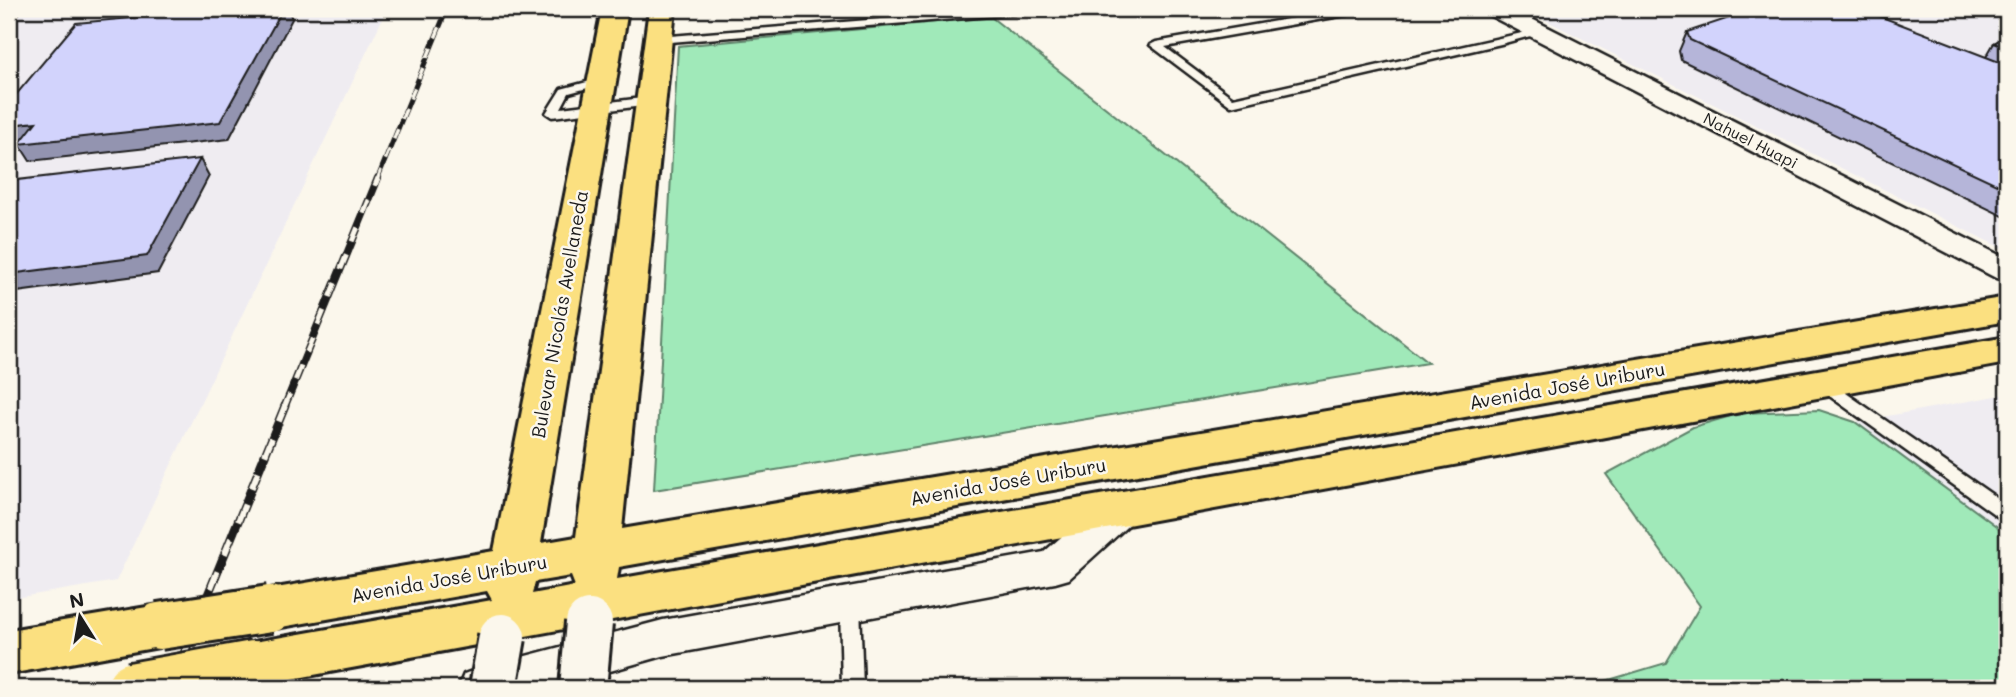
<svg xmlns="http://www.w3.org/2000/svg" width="2016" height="697" font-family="Mali,sans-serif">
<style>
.built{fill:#efecf1}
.green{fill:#a0e9b9;stroke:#5e826a;stroke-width:2}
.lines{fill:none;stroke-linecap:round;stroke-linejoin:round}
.lane-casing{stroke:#1c1c1c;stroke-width:5}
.street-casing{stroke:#1c1c1c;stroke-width:5}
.primary-casing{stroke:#1c1c1c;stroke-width:6}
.lane{fill:#fbf7ec;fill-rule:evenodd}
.street{fill:#fbf7ec;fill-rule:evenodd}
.primary{fill:#fbe080;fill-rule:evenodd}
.rail-far2-casing{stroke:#1c1c1c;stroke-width:5}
.rail-far1-casing{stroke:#1c1c1c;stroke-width:8}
.rail-casing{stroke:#1c1c1c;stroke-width:9}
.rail-far2{stroke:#fbf7ec;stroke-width:3.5;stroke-dasharray:11;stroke-linecap:butt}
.rail-far1{stroke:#fbf7ec;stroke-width:5;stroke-dasharray:15;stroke-linecap:butt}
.rail{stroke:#fbf7ec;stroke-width:6;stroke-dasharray:18;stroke-linecap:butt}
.secondary-bridge-casing{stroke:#1c1c1c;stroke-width:52;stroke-linecap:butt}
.primary-bridge-casing{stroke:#1c1c1c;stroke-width:52;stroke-linecap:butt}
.secondary-bridge{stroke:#fbf7ec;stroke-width:46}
.primary-bridge{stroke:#fbe080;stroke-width:46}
.wall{fill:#b5b5d9;stroke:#1c1c1c;stroke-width:2}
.shaded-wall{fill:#9394b0;stroke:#1c1c1c;stroke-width:2}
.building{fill:#d2d3fc;stroke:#1c1c1c;stroke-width:2}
.labels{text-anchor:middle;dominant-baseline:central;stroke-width:5;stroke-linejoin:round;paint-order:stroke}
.far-street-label{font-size:16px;fill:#1c1c1c;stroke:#fbf7ec}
.street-label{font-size:19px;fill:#1c1c1c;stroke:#fbf7ec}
</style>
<rect width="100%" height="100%" fill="#fbf7ec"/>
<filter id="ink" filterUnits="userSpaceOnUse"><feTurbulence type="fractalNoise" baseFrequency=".0143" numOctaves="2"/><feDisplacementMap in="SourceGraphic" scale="14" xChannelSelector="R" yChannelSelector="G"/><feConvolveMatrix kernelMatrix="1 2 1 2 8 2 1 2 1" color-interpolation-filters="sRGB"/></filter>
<g filter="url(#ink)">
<g class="built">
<polygon points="9,9 387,9 116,581 9,599"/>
<polygon points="1523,9 2007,9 2007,251"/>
<polygon points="2007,394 2007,534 1855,422"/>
</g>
<g class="green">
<polygon points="991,17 1428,363 654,490 678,46"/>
<polygon points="1819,410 1855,422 2007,534 2007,688 1582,688 1666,663 1700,606 1606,474 1693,427 1741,413"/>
</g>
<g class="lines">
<defs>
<g id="lane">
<polygon points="10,9 20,9 13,20 9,21"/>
<polygon points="1004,9 1045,9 1040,12 658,43 653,40 658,37"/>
<polygon points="1346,9 1368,9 1363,12 1165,47 1233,98 1540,29 1545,32 1501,44 1231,106 1150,45 1156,42"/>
<polygon points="602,78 608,81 606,83 569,93 561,108 651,97 657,101 651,105 552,117 546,113 561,89"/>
<polygon points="1823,377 2007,505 2007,521 2001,519 1817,387 1815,383"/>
<polygon points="850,597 857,599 860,605 863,688 842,688 840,605 843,599"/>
</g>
<g id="street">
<polygon points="1484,9 1512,9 2007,259 2007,280 1996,278 1487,14"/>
<polygon points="1120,494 1134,498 1139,509 1134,520 1069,579 1055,583 663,656 550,688 458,688 464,674 480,668 663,620 1044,552 1106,498"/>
</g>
<g id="primary">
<path d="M602 9H628L541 543 576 537 649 9H675L622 529 2007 297V321L619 567 617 579 2007 337V363L254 686 236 680 229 664 236 648 254 642 492 600 487 591 270 629 253 623 246 609 253 595 270 589 494 551ZM571 576 575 586 532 594 535 582Z"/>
<polygon points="159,605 176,611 184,626 176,641 159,647 9,674 9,630"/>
</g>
</defs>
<use href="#lane" class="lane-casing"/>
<use href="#street" class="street-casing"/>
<use href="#primary" class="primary-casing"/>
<use href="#lane" class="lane"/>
<use href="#street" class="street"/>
<use href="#primary" class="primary"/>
<defs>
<polyline id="rail-far2" points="377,180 447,9"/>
<polyline id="rail-far1" points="284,408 378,178"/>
<polyline id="rail" points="170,688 285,406"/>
</defs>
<use href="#rail-far2" class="rail-far2-casing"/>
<use href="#rail-far1" class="rail-far1-casing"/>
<use href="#rail" class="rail-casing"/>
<use href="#rail-far2" class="rail-far2"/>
<use href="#rail-far1" class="rail-far1"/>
<use href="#rail" class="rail"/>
<defs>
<g id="secondary-bridge">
<polyline points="493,688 502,637"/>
<polyline points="583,688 589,623"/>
</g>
<g id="primary-bridge">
<polyline points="159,626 270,609"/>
<polyline points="131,686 254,664"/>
</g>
</defs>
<use href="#secondary-bridge" class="secondary-bridge-casing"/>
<use href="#primary-bridge" class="primary-bridge-casing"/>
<use href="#secondary-bridge" class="secondary-bridge"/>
<use href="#primary-bridge" class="primary-bridge"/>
</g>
<polygon class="wall" points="1687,32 1986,57 1994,43 2007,36 2007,218 1681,60 1679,51"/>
<g class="shaded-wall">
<polygon points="283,9 288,9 292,19 229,139 30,161 19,144"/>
<polygon points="36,122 47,138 9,142 9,125"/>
<polygon points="200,159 209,176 158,273 9,293 9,274"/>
</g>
<g class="building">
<polygon points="231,9 283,9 220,122 19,144 36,122 9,125 9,103 76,23"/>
<polygon points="1756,9 1861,9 2007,65 2007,189 1690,40 1687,32"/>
<polygon points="2007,36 2007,48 1994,43"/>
<polygon points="200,159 147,256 9,274 9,181"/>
</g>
</g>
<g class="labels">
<g class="far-street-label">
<text transform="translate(1751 140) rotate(27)">Nahuel Huapi</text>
</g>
<g class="street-label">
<text transform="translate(559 314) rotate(-80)">Bulevar Nicolás Avellaneda</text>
<text transform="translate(1567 385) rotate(-10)">Avenida José Uriburu</text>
<text transform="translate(1008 481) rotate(-10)">Avenida José Uriburu</text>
<text transform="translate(449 578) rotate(-10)">Avenida José Uriburu</text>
</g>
</g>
<rect width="2016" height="697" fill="none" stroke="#fbf7ec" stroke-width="35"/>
<rect x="18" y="18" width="1981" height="662" fill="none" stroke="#1c1c1c" stroke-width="2.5" filter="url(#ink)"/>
<g transform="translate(80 617) rotate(349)" stroke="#fbf7ec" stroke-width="5" paint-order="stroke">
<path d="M0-5L12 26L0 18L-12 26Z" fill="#1c1c1c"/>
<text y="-10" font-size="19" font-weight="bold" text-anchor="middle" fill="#1c1c1c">N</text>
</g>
</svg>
